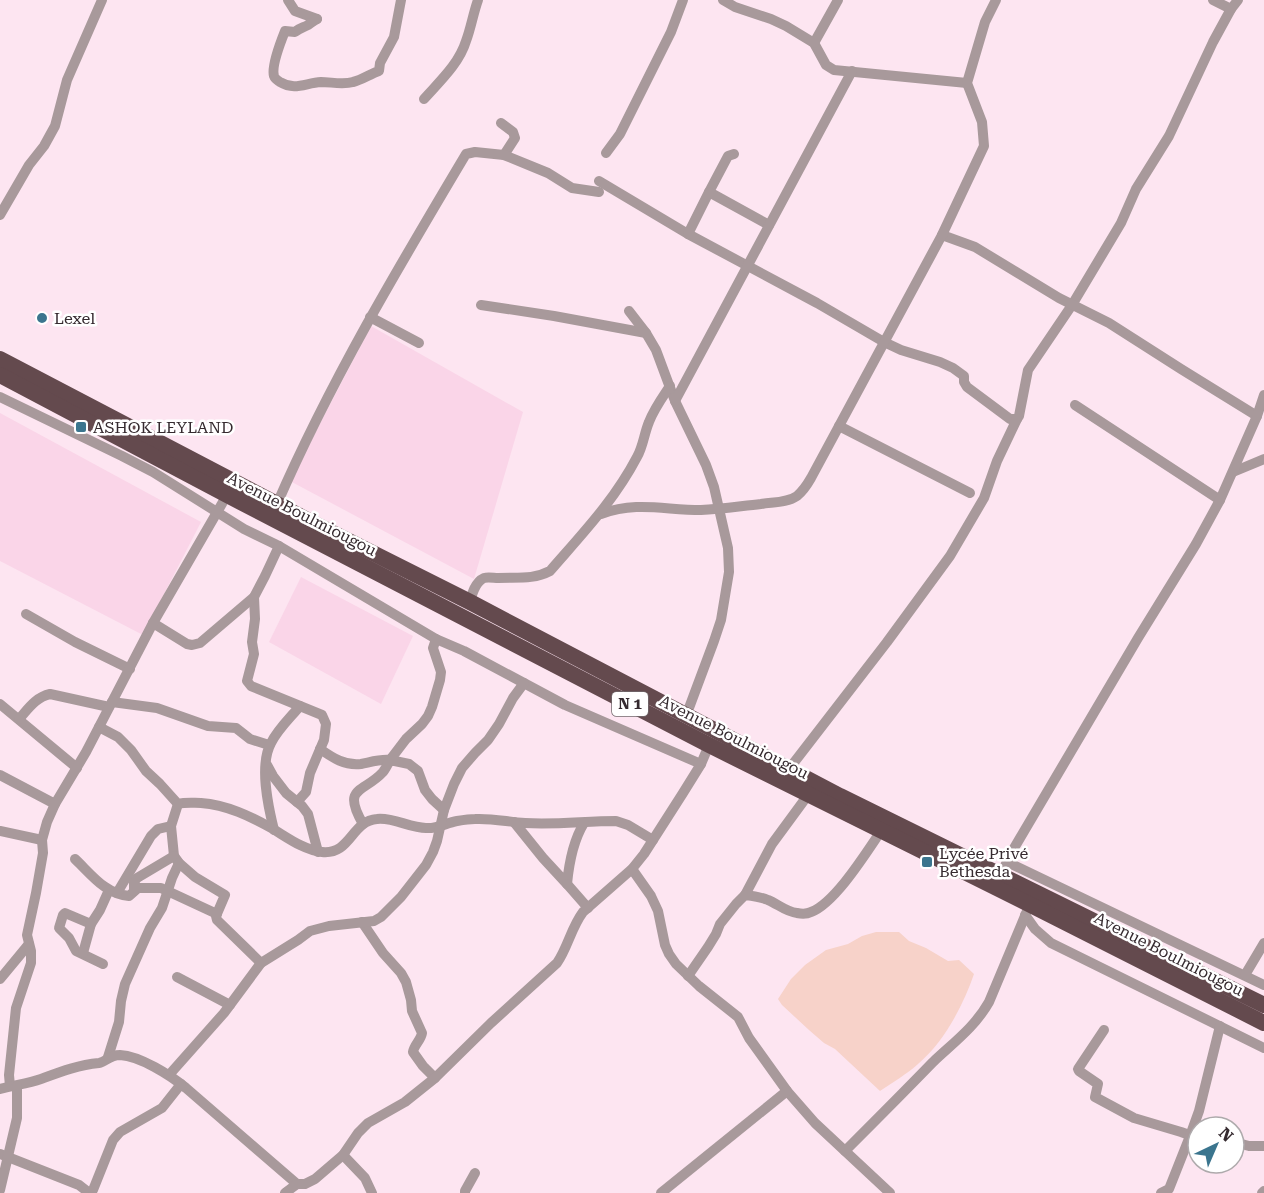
<svg xmlns="http://www.w3.org/2000/svg" width="1264" height="1193" font-family="'Roboto Serif',serif">
<style>
.built{fill:#fad5e8}
.green{fill:#f7d2c9}
.lines{fill:none;stroke-linecap:round;stroke-linejoin:round}
.minor{stroke:#a8999b;stroke-width:10}
.trunk{stroke:#644a4e;stroke-width:16}
.poi-dot{fill:#3b758e;stroke:#fff;stroke-width:2}
.labels{text-anchor:middle;dominant-baseline:central;stroke-width:5;stroke-linejoin:round;paint-order:stroke}
.shield{fill:#fff;stroke:#726a6d;stroke-width:1.5}
.shield-label{font-size:15px;font-weight:bold;fill:#352a2f}
.poi-label{font-size:16px;fill:#352a2f;stroke:#fff;text-anchor:start}
.street-label{font-size:16px;fill:#352a2f;stroke:#fff}
</style>
<rect width="100%" height="100%" fill="#fde5f1"/>
<g class="built">
<polygon points="371,326 523,412 474,579 290,481"/>
<polygon points="0,413 201,522 143,635 0,561"/>
<polygon points="301,577 413,636 381,704 269,642"/>
</g>
<path class="green" d="M876 932H899L909 941 926 948 948 961 959 960 974 974C963 1006 944 1042 918 1064 907 1074 893 1082 880 1091L835 1049 824 1043 809 1030 782 1005 778 999 791 979 805 965 826 950 848 944 862 936Z"/>
<g class="lines">
<g class="minor">
<polyline points="288,0 295,11 317,19"/>
<polyline points="723,0 735,7 771,19 786,26 814,43 826,65 834,70 967,83"/>
<polyline points="1213,0 1231,9"/>
<path d="M317 19C313 21 311 23 308 25 303 28 301 27 295 32L285 31C281 41 271 66 274 76 275 79 277 80 280 82 295 91 305 83 321 82 331 82 343 85 353 82 362 80 370 74 379 71L380 63 394 37 401 0"/>
<polyline points="814,43 838,0"/>
<path d="M424 99C439 82 459 64 466 41 471 28 473 14 478 0"/>
<polyline points="501,123 513,132 515,138 504,155"/>
<polyline points="606,153 620,134 671,32 683,0"/>
<polyline points="734,154 728,156 709,192 769,225"/>
<polyline points="599,181 688,234 817,303 884,342 901,350 940,362 953,368 964,376 964,382 967,387 1010,419 1017,419 1019,416 1028,370 1072,305 1121,223 1136,189 1169,136 1213,42 1231,9 1238,0"/>
<polyline points="0,215 29,165 44,146 55,126 67,80 102,0"/>
<polyline points="688,234 709,192"/>
<polyline points="942,235 975,247 1059,298 1109,323 1181,369 1257,416"/>
<polyline points="481,305 554,316 646,333"/>
<polyline points="629,311 646,333 656,350 675,401 706,465 714,487 728,548 729,572 721,620 714,641 686,716"/>
<polyline points="370,317 419,343"/>
<polyline points="0,397 122,456 153,472 244,529 279,546 436,639 464,651 565,705 701,764"/>
<polyline points="675,401 852,71"/>
<polyline points="1075,405 1220,500"/>
<polyline points="839,426 970,493"/>
<polyline points="1233,472 1264,459"/>
<path d="M277 504C330 382 398 268 466 154L475 152 504 155 548 173 572 188 599 192"/>
<path d="M601 514C637 501 664 510 701 510 721 509 741 506 761 504 772 502 787 503 797 496 803 491 807 485 811 478L942 235 984 146 982 122 967 83 985 22 996 0"/>
<polyline points="254,597 255,619 252,642 254,654 247,681 251,686 322,715 326,724 324,740 310,773 306,792 297,802"/>
<path d="M470 602C472 594 475 582 484 578 488 577 494 578 498 578 517 577 533 580 550 571 582 534 614 501 637 457 643 447 644 434 649 422 654 409 662 398 670 386"/>
<polyline points="26,614 75,642 130,669"/>
<polyline points="153,623 187,644 192,645 200,643 254,597 265,576 279,546"/>
<polyline points="112,702 157,708 208,726 236,728 250,739 269,745"/>
<polyline points="0,704 77,768"/>
<path d="M19 719C28 709 36 697 50 694L109 707"/>
<path d="M99 727 118 737 131 750 146 771 160 784 178 804C186 802 193 803 201 803 227 805 250 816 273 829 288 838 304 850 322 852 351 855 351 821 377 819 393 817 410 828 426 828 437 829 446 823 457 821 463 820 469 819 475 819 492 818 508 822 525 823 555 825 586 821 616 821L628 825 653 840"/>
<path d="M320 749C333 758 345 766 361 764 371 762 380 759 390 760L406 739 422 724 428 716 432 707 440 680 441 672 433 648 436 639"/>
<polyline points="267,765 273,776 286,793 302,806 308,814 318,852"/>
<polyline points="789,769 887,642 950,556 984,498 997,461 1017,419"/>
<polyline points="0,775 55,804"/>
<polyline points="178,804 171,826 174,856 179,863 195,877 225,895 216,916 217,920 261,963"/>
<path d="M514 822 543 858 567 884C569 863 573 841 584 823"/>
<path d="M363 824C341 786 364 793 383 772 386 768 388 764 390 760L409 764 418 771 425 790 432 799 444 810"/>
<path d="M274 830C268 806 259 765 271 743 278 729 290 718 300 706"/>
<polyline points="0,831 42,840"/>
<path d="M75 859C91 874 105 894 129 896L138 888H161L217 914"/>
<polyline points="1007,862 1264,985"/>
<polyline points="632,869 651,896 658,911 665,945 669,954 676,964 699,986 738,1017 749,1038 787,1091 815,1123 890,1193"/>
<polyline points="998,881 1010,855 1138,638 1196,544 1220,500 1257,416 1264,395"/>
<polyline points="567,884 588,908"/>
<polyline points="134,891 134,882 137,878 174,856"/>
<polyline points="117,893 151,836 158,829 171,826"/>
<polyline points="745,895 772,844 808,795"/>
<polyline points="1025,915 1035,929 1051,943 1264,1048"/>
<path d="M362 922 383 953 401 973 406 982 411 1000 412 1011 422 1033C421 1040 414 1045 413 1052L423 1066 435 1078"/>
<polyline points="91,924 65,913 63,915 59,928 69,938 76,951 103,964"/>
<polyline points="83,953 91,924 100,910 109,890"/>
<polyline points="1245,975 1264,943"/>
<path d="M688 976 708 947 716 934 720 924 736 904 745 895C753 896 761 897 768 900 778 904 786 912 797 913 802 914 807 914 811 912 835 903 866 853 881 831"/>
<polyline points="177,977 230,1005"/>
<polyline points="0,979 29,944"/>
<polyline points="1104,1030 1078,1069 1079,1071 1098,1084 1095,1097 1134,1118 1181,1132 1198,1138"/>
<polyline points="108,1057 119,1022 121,1001 125,984 150,928 162,908 172,878 179,863"/>
<polyline points="169,1075 224,1013 261,963 298,940 310,931 329,926 374,921 381,917 401,897 426,865 433,852 437,841 444,810 454,784 462,768 475,753 488,740 499,724 513,698 524,683"/>
<polyline points="10,1086 9,1075 16,1008 31,963 31,951 27,935 36,893 43,853 42,840 47,822 55,804 86,752 153,623 227,495"/>
<path d="M0 1089C13 1085 27 1084 41 1079 60 1072 78 1065 99 1063 106 1062 109 1055 120 1055 140 1056 170 1075 186 1088L297 1184"/>
<polyline points="1234,1142 1249,1146 1264,1146"/>
<path d="M845 1151C874 1122 904 1092 933 1062 953 1043 975 1027 989 1002L1030 904"/>
<polyline points="0,1154 79,1185 88,1192"/>
<polyline points="343,1155 365,1178 372,1193"/>
<polyline points="0,1190 17,1118 17,1086"/>
<polyline points="93,1190 113,1140 120,1132 162,1108 181,1084"/>
<path d="M285 1193 297 1184H305L315 1179 343 1155 358 1133 368 1123 405 1102 435 1078 491 1023 557 963C568 947 571 928 583 912L632 869 644 854 683 793 701 764 709 745"/>
<polyline points="465,1193 465,1191 475,1173"/>
<polyline points="661,1193 787,1091"/>
<polyline points="1161,1193 1169,1189 1190,1136 1199,1111 1220,1026"/>
<polyline points="1262,1193 1264,1191"/>
</g>
<g class="trunk">
<polyline points="0,359 315,524 470,602 840,796 1264,1005"/>
<polyline points="0,375 227,495 709,745 995,887 1264,1023"/>
</g>
</g>
<g class="poi-dot">
<circle cx="42" cy="318" r="6"/>
<rect x="75" y="421" width="12" height="12" rx="3"/>
<rect x="921" y="856" width="12" height="12" rx="3"/>
</g>
<g class="labels">
<rect class="shield" x="612" y="692" width="36" height="24" rx="4.5"/>
<g class="shield-label">
<text x="630" y="704">N 1</text>
</g>
<g class="poi-label">
<text x="54" y="318">Lexel</text>
<text x="93" y="427">ASHOK LEYLAND</text>
<text x="939" y="853">Lycée Privé<tspan x="939" dy="18">Bethesda</tspan></text>
</g>
<g class="street-label">
<text transform="translate(302 514) rotate(27)">Avenue Boulmiougou</text>
<text transform="translate(734 737) rotate(27)">Avenue Boulmiougou</text>
<text transform="translate(1169 954) rotate(27)">Avenue Boulmiougou</text>
</g>
</g>
<g transform="translate(1216 1145) rotate(44)"><circle r="28" fill="#ffffff" stroke="#aeaaac" stroke-width="1.5"/>
<path d="M0-4.5L10 22L0 15L-10 22Z" fill="#3b758e"/>
<text y="-9" font-size="16" font-weight="bold" text-anchor="middle" fill="#352a2f">N</text>
</g>
</svg>
